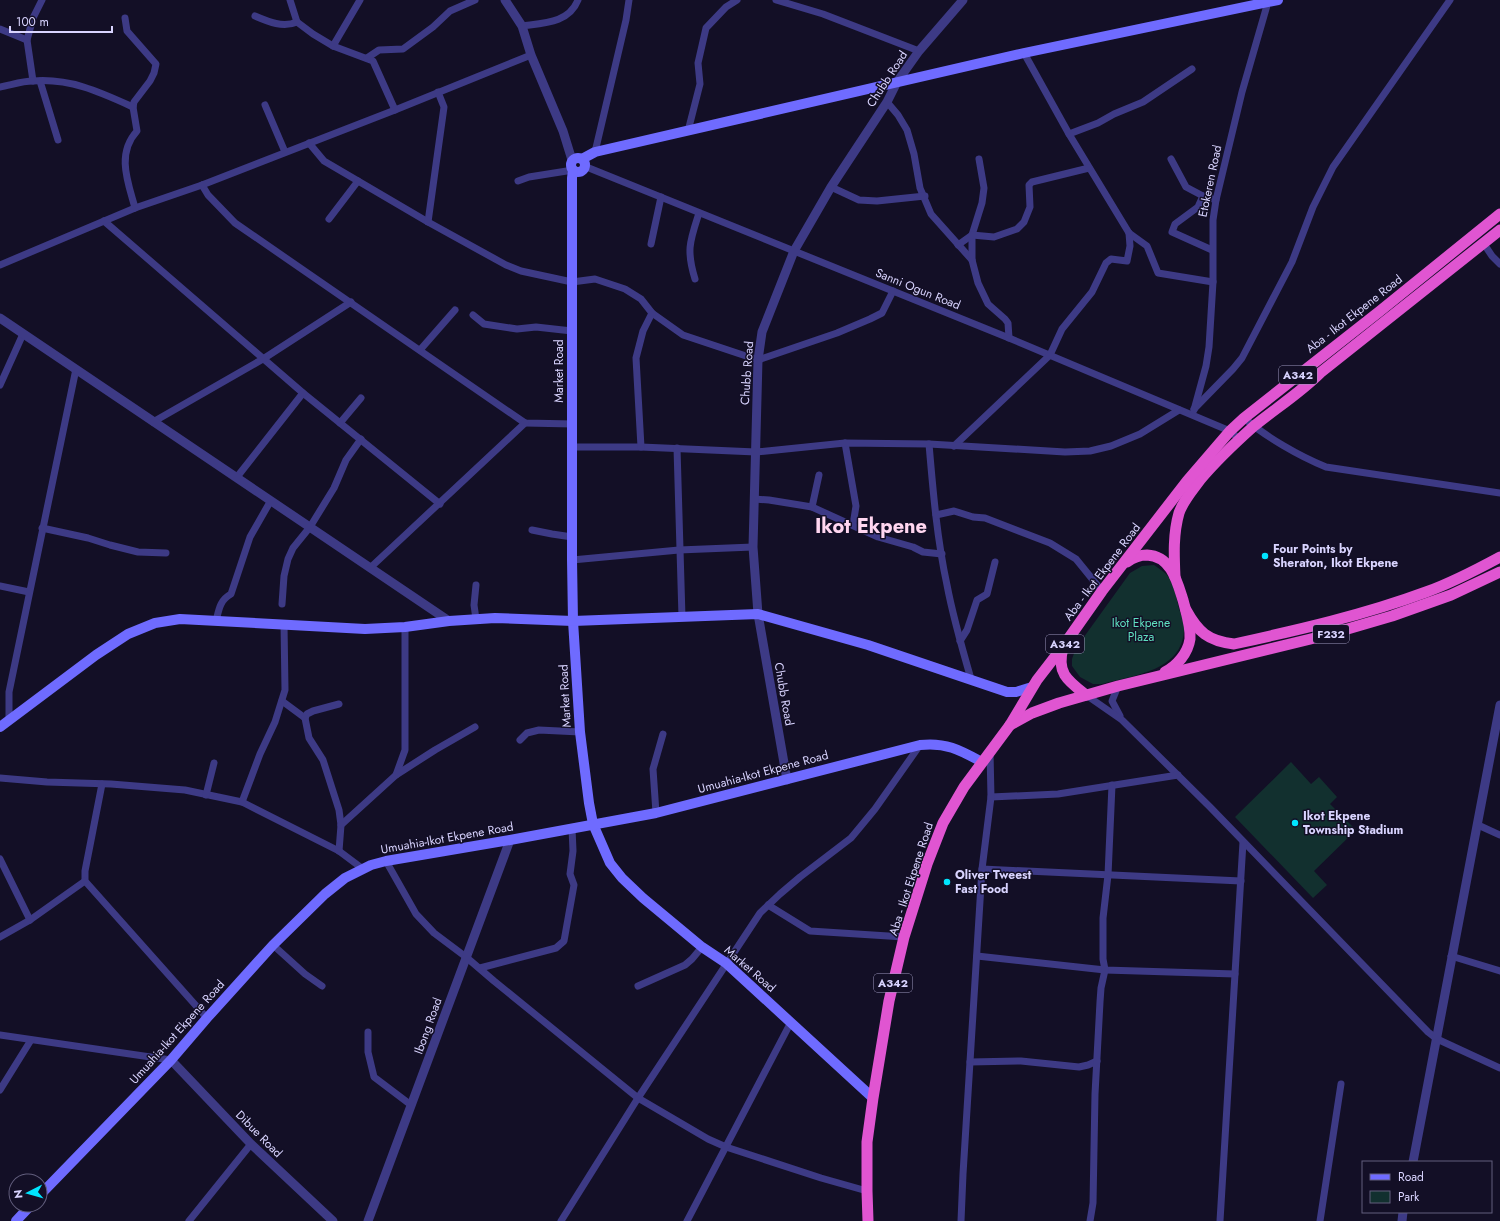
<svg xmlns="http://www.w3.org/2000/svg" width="1500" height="1221" font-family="Jost,sans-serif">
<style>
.green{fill:#12302f}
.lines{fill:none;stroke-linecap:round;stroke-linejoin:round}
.minor{stroke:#3d3a85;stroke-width:7}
.tertiary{stroke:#3d3a85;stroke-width:9}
.secondary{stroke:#6f6bff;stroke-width:10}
.trunk{stroke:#e055d1;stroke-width:11}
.poi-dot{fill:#00e5ff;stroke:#130f26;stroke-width:1.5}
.labels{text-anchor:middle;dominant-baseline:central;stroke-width:3;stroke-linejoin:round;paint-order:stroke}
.shield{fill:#130f26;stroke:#9e99be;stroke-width:1}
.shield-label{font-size:11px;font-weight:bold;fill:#d9d4ff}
.street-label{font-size:12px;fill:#d9d4ff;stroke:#130f26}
.poi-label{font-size:12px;font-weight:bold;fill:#d9d4ff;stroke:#130f26;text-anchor:start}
.park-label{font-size:12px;fill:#5fe0c0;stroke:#130f26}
.town-label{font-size:20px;font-weight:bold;fill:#ffd6f0;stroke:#130f26}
</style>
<rect width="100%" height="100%" fill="#130f26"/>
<g class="green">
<path d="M1154 565C1158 568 1163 571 1166 574 1173 581 1177 599 1179 609 1181 615 1185 623 1184 629 1183 671 1134 675 1102 684H1093L1080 677 1072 666V659L1076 648 1130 573 1142 566Z"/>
<polygon points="1291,762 1311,784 1319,777 1337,797 1330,804 1356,830 1314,871 1327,885 1313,898 1235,817"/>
</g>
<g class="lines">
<g class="minor">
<polyline points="290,0 297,22 313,34 333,46"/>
<polyline points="360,0 333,46 373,61 395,110"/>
<polyline points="776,0 823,14 919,51"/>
<path d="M255 16C269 22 283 28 297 22"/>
<path d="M125 18 127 31 156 64 154 73 150 81 134 102 133 107 137 131C116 154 128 182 135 208"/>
<path d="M522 26C544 23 569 23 578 0"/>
<polyline points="0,29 27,40"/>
<polyline points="1024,53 1069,134 1129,233 1147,246 1158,273 1213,282"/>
<polyline points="367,58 379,50 403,49 433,27 450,11 475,0"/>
<polyline points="33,81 27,40 33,18 42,0"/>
<polyline points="40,81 58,140"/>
<path d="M0 87C11 85 22 81 33 81 70 78 100 92 133 107"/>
<polyline points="887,102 898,115 907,130 914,154 920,188 931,214 972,260"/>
<polyline points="265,105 285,152"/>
<polyline points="688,131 700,84 698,63 706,28 726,7 737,0"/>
<polyline points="1069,134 1098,123 1114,114 1143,102 1192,69"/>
<polyline points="309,143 324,161 428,222 506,265 521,271 572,282 595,279 625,289 641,299 652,313 683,335 758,360 837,333 870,319 882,313 893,291"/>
<polyline points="595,152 626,20 629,0"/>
<polyline points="979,159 984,188 982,203 972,235 972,260 978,283 988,304 1005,319 1008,323 1009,338"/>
<polyline points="1171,159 1186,187 1203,196 1216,200"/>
<polyline points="584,166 1009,338 1230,431 1239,439"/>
<polyline points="518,181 529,177 573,170"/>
<polyline points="202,185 208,195 235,223 525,423 573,424"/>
<polyline points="831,187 859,200 877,201 925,196"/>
<polyline points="1203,196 1198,207 1175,224 1172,232 1212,250"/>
<polyline points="329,219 358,181"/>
<polyline points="104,221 303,393 440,504"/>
<polyline points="428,222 444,107 438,92"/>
<polyline points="651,244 661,197"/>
<polyline points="1484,244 1492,256 1500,264"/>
<polyline points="958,245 972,235 994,237 1017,229 1024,222 1030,207 1029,185 1032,182 1089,168"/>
<polyline points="0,265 135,208 202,185 395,110 531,55"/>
<path d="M695 279C686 250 690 241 699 213"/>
<polyline points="473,315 484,324 517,329 536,327 572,331"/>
<polyline points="420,350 455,310"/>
<polyline points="0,385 23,334"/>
<polyline points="1194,409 1233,369 1242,358 1292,262 1313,207 1333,167 1450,0"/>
<polyline points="1194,410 1206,366 1209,347 1213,282 1213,220 1216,200 1242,92 1268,2 1269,0"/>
<path d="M1244 418C1266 437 1299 456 1326 467L1500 493"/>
<polyline points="153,422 263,359 351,302"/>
<polyline points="340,423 361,398"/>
<polyline points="845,443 856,506 853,525"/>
<path d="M929 444C933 491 937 539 947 585 953 617 962 648 971 679"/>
<polyline points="954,446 1050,355 1062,329 1092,292 1106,263 1111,259 1127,261 1130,246 1129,233"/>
<polyline points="572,447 641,447 756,452 845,443 929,444 1065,452 1090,451 1111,446 1140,434 1179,410"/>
<polyline points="641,447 636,358 643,331 652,313"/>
<polyline points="677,448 682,617"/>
<polyline points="237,477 303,393"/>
<polyline points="754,499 769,500 812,507 878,537 913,547 923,552 942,554"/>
<polyline points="812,507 819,475"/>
<polyline points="936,515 954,511 973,517 985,518 1050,543 1076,559 1102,591"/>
<polyline points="42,528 88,538 110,545 138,552 166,553"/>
<polyline points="532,530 552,534 572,537"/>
<polyline points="572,560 679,550 753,547"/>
<polyline points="370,568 525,423"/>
<polyline points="0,586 29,592"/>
<polyline points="282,604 284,576 288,559 293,548 310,527 334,488 346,460 361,439"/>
<polyline points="476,619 474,605 476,585"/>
<path d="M216 621C219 609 220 600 231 594L250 537 270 502"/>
<polyline points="960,641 967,630 977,600 987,594 995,562"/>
<polyline points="1118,686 1112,701 1120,716"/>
<polyline points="1086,695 1122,720 1210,807 1428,1032 1437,1039 1500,1068"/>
<polyline points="282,701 305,718"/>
<polyline points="339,704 313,711 307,714 305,718 309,738 323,760 339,810 341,825 339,851"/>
<polyline points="9,720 9,692 76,369"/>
<polyline points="520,740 527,733 539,730 580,732"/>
<polyline points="396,775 405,750 405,627"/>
<polyline points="0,778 47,782 111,784 185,790 242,802 339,851 363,869"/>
<polyline points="102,784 85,871 85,881 207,1018"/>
<polyline points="206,795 214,763"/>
<polyline points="991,797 1058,794 1178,775"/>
<polyline points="242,802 260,754 275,722 285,690 284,624"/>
<polyline points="656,813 653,769 663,734"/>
<polyline points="341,825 396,775 435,750 475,727"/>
<polyline points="1478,825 1500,835"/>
<polyline points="0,859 30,920"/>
<polyline points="386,861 416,914 434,933 466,957 494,981 638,1098 708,1139 726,1147 821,1178 867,1191"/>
<polyline points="982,869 1241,881"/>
<polyline points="768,905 810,931 904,937"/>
<polyline points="0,937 30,920 85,881"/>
<polyline points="273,945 305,974 322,986"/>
<polyline points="977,956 1105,970 1235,974"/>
<polyline points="1451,956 1500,971"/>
<polyline points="480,968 556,948 564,941 574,885 570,874 573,851 572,828"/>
<polyline points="638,986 685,965 692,959 702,947"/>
<polyline points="368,1032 368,1052 374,1077 411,1105"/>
<polyline points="0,1035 171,1060"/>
<polyline points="970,1062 1021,1061 1079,1067 1088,1065 1097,1061"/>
<polyline points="0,1090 31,1040"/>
<polyline points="189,1221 251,1144"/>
<polyline points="561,1221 638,1098 760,913 780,894 800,877 851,838 875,809 920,745"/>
<polyline points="687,1221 791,1022"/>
<polyline points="961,1221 963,1174 982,869 991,797 990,752"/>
<polyline points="1090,1221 1093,1203 1095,1094 1100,1002 1101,988 1105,970 1103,959 1103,918 1108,875 1112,785"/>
<polyline points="1220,1221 1243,842"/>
<polyline points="1320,1221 1341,1084"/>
</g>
<g class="tertiary">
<polyline points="505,0 522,26 531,55 563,131 572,160"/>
<polyline points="0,318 449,621"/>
<polyline points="787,780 758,614 753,547 758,360 762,332 794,251 831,187 887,102 897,82 919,51 963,0"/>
<polyline points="171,1060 251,1144 333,1221"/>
<polyline points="1413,1162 1500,705"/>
<polyline points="368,1221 510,840"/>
<polyline points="1402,1221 1403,1212"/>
</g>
<g class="secondary">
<circle cx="578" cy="165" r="7"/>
<polyline points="582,159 595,152 1024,53 1278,0"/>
<polyline points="573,170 572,178 572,560 573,621 580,732 589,803 593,824 610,863 622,878 643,898 702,947 726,963 873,1098"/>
<polyline points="0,727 96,655 128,634 155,623 180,619 365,629 405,627 449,621 495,618 573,621 758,614 868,645 1007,692 1016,692 1032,687"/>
<path d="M40 1195 171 1060 207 1018 273 945 325 894 345 878 371 865 386 861 510 840 656 813 920 745C946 742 960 750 982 762"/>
<polyline points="16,1221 31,1205"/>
</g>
<g class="trunk">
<path d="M1127 562C1134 557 1140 555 1147 555 1171 556 1177 581 1183 600 1186 612 1191 626 1190 639 1188 653 1177 666 1165 672"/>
<path d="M1175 577C1174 555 1173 534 1179 513 1183 501 1192 491 1200 480 1216 461 1235 443 1254 426 1276 408 1300 393 1320 373L1500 230"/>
<path d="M1186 610C1198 632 1208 641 1234 644 1298 630 1364 615 1426 592 1451 583 1476 570 1500 557"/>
<path d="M1063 648C1056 673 1068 681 1086 695"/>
<polyline points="1010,725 1032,713 1059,703 1118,686 1327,635 1392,616 1451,595 1500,572"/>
<polyline points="868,1221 867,1191 867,1142 873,1098 889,1001 904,937 927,864 943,823 964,787 1010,725 1037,680 1064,645 1102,591 1187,481 1230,431 1244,418 1380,311 1500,214"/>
</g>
</g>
<g class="poi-dot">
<circle cx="1265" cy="556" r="4"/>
<circle cx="1295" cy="823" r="4"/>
<circle cx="947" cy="882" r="4"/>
</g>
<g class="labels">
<g class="shield">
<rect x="1279" y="366" width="38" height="18" rx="3"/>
<rect x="1313" y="625" width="36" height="18" rx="3"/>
<rect x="1046" y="635" width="38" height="18" rx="3"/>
<rect x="874" y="974" width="38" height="18" rx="3"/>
</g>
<g class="shield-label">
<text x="1298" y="375">A342</text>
<text x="1331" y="634">F232</text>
<text x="1065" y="644">A342</text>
<text x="893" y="983">A342</text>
</g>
<g class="street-label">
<text transform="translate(887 79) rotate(-57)">Chubb Road</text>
<text transform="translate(1210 181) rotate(-78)">Etokeren Road</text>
<text transform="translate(918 289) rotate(22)">Sanni Ogun Road</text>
<text transform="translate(1354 314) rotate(-38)">Aba - Ikot Ekpene Road</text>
<text transform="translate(559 371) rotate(-90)">Market Road</text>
<text transform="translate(747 373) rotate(-86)">Chubb Road</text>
<text transform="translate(1102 572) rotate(-53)">Aba - Ikot Ekpene Road</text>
<text transform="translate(784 694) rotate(80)">Chubb Road</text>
<text transform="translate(565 696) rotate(-93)">Market Road</text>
<text transform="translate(763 772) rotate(-15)">Umuahia-Ikot Ekpene Road</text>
<text transform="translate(447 838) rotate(-10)">Umuahia-Ikot Ekpene Road</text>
<text transform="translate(911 879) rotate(-72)">Aba - Ikot Ekpene Road</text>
<text transform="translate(750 969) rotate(41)">Market Road</text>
<text transform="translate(428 1026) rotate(-70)">Ibong Road</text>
<text transform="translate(177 1032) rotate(-48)">Umuahia-Ikot Ekpene Road</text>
<text transform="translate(259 1134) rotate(45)">Dibue Road</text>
</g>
<g class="poi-label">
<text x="1273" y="549">Four Points by<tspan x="1273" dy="14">Sheraton, Ikot Ekpene</tspan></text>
<text x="1303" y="816">Ikot Ekpene<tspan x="1303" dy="14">Township Stadium</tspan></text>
<text x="955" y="875">Oliver Tweest<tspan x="955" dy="14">Fast Food</tspan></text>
</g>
<g class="park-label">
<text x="1141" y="623">Ikot Ekpene<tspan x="1141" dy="14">Plaza</tspan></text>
</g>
<g class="town-label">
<text x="871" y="526">Ikot Ekpene</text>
</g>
</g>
<rect x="1362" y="1161" width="130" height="52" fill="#130f26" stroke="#625e7d"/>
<rect x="1370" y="1174" width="20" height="6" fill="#6f6bff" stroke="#625e7d"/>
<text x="1398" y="1181" font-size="12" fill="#d9d4ff">Road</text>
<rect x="1370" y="1191" width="20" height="12" fill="#12302f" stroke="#625e7d"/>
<text x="1398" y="1201" font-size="12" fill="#d9d4ff">Park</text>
<g transform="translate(28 1193) rotate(264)"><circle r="19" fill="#130f26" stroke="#625e7d"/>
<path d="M0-3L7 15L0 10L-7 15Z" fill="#00e5ff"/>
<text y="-6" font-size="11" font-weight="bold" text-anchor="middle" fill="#d9d4ff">N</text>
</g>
<path d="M10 26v6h102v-6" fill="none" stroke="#d9d4ff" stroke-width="2"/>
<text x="16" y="26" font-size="12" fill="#d9d4ff" stroke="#130f26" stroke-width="3" paint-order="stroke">100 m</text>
</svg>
